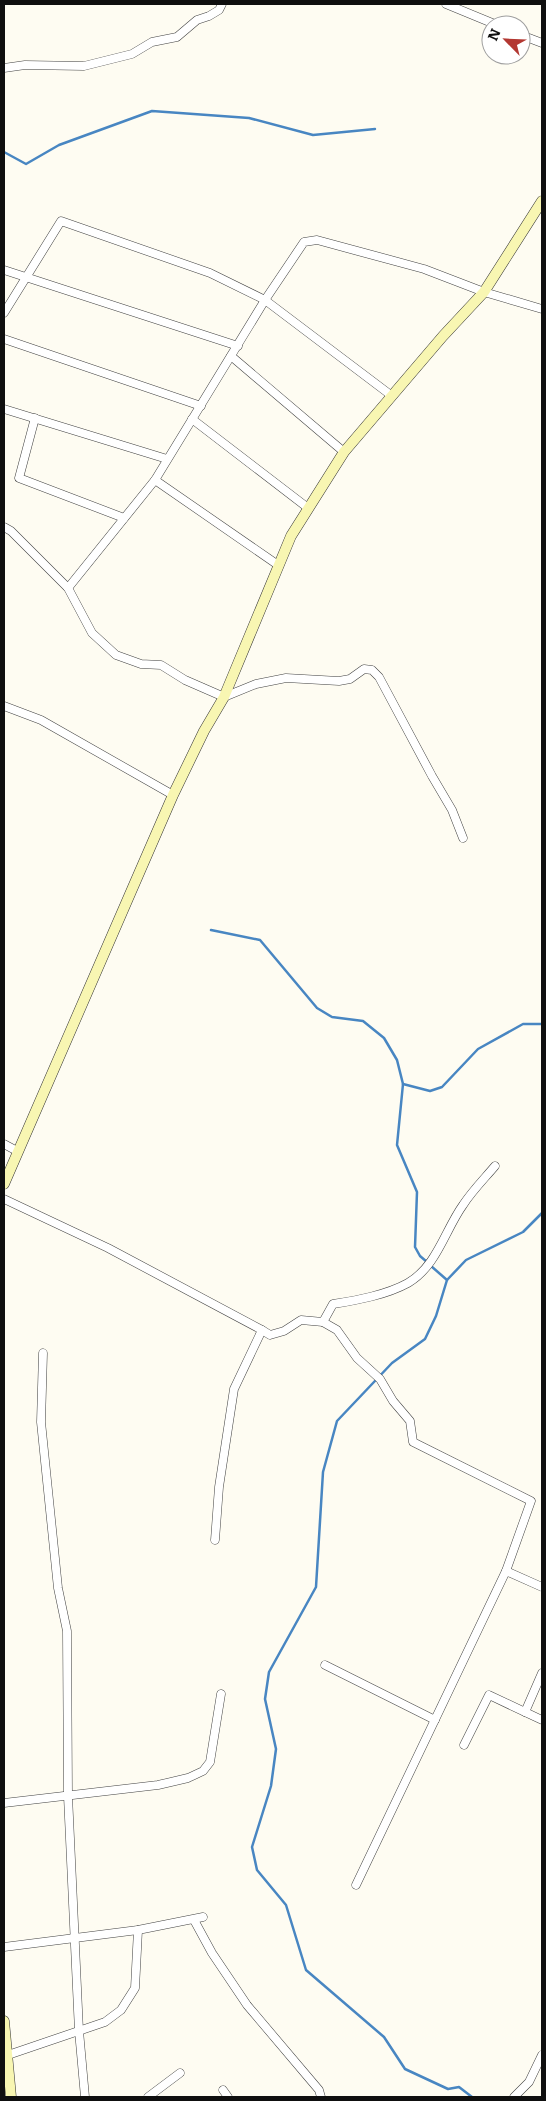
<svg xmlns="http://www.w3.org/2000/svg" width="546" height="2101" font-family="Literata,serif">
<style>
.lines{fill:none;stroke-linecap:round;stroke-linejoin:round}
.stream{stroke:#4886c2;stroke-width:2.5}
.street-casing{stroke:#424242;stroke-width:9}
.secondary-casing{stroke:#313131;stroke-width:11}
.street{stroke:#fff;stroke-width:8}
.secondary{stroke:#f8f6b2;stroke-width:10}
</style>
<rect width="100%" height="100%" fill="#fefcf2"/>
<g class="lines">
<g class="stream">
<polyline points="4,152 26,164 59,145 152,111 249,118 313,135 375,129"/>
<polyline points="211,930 260,940 317,1008 332,1017 363,1021 384,1038 397,1060 403,1084 397,1145 417,1192 415,1247 420,1256 427,1262"/>
<polyline points="403,1084 430,1091 442,1087 478,1049 523,1024 542,1024"/>
<polyline points="431,1266 447,1280"/>
<polyline points="472,2097 459,2087 448,2089 405,2069 384,2037 306,1970 286,1905 257,1870 252,1847 271,1786 276,1749 265,1699 269,1672 316,1587 323,1472 337,1421 392,1363 425,1339 436,1316 447,1280 466,1260 523,1232 542,1213"/>
</g>
<defs>
<g id="street">
<polyline points="446,4 497,25"/>
<polyline points="521,35 542,43"/>
<polyline points="4,68 25,65 84,66 132,54 152,42 177,37 197,20 209,16 219,10 222,4"/>
<polyline points="4,270 238,346"/>
<polyline points="4,313 61,221 210,273 265,300 392,396"/>
<polyline points="4,339 201,406"/>
<polyline points="231,356 344,452"/>
<polyline points="4,409 167,459"/>
<polyline points="35,418 19,478 124,518"/>
<polyline points="192,419 308,508"/>
<polyline points="155,480 278,565"/>
<polyline points="4,527 11,531 68,588 92,633 116,655 141,664 161,665 185,680 224,697 256,684 286,678 339,681 350,679 364,669 372,670 379,677 432,776 452,810 463,838"/>
<polyline points="68,588 155,480 265,300 304,242 317,240 424,269 484,292 542,309"/>
<polyline points="4,706 41,720 173,795"/>
<polyline points="4,1144 17,1151"/>
<polyline points="4,1199 108,1248 262,1330 234,1389 219,1487 215,1540"/>
<polyline points="323,1322 337,1330 357,1358 380,1379 393,1401 410,1421 413,1442 531,1501 506,1571 356,1885"/>
<path d="M262 1330 270 1335 284 1331 301 1320 323 1322 333 1304C358 1300 386 1295 408 1283 437 1266 445 1230 463 1205 472 1191 484 1179 495 1166"/>
<polyline points="43,1353 41,1422 58,1588 67,1631 68,1796 79,2031 85,2097"/>
<polyline points="506,1571 542,1587"/>
<polyline points="325,1665 435,1720"/>
<polyline points="525,1712 542,1673"/>
<polyline points="464,1745 489,1695 542,1720"/>
<polyline points="4,1803 158,1785 188,1778 203,1771 210,1762 221,1694"/>
<polyline points="194,1920 212,1953 247,2005 319,2090 321,2097"/>
<polyline points="4,1947 138,1930 203,1917"/>
<polyline points="8,2055 105,2022 121,2010 135,1988 138,1930"/>
<polyline points="223,2090 228,2097"/>
<polyline points="148,2097 180,2073"/>
<polyline points="514,2097 529,2082 542,2055"/>
</g>
<g id="secondary">
<polyline points="4,1184 173,795 204,731 224,697 291,536 344,452 443,336 484,292 542,201"/>
<polyline points="4,2021 11,2097"/>
</g>
</defs>
<use href="#street" class="street-casing"/>
<use href="#secondary" class="secondary-casing"/>
<use href="#street" class="street"/>
<use href="#secondary" class="secondary"/>
</g>
<rect width="546" height="2101" fill="none" stroke="#0f0f0f" stroke-width="10"/>
<g transform="translate(506 40) rotate(294)"><circle r="24" fill="#ffffff" stroke="#9f9f9f"/>
<path d="M0-4L9 19L0 12L-9 19Z" fill="#b33832"/>
<text y="-8" font-size="14" font-weight="bold" text-anchor="middle" fill="#0f0f0f">N</text>
</g>
</svg>
